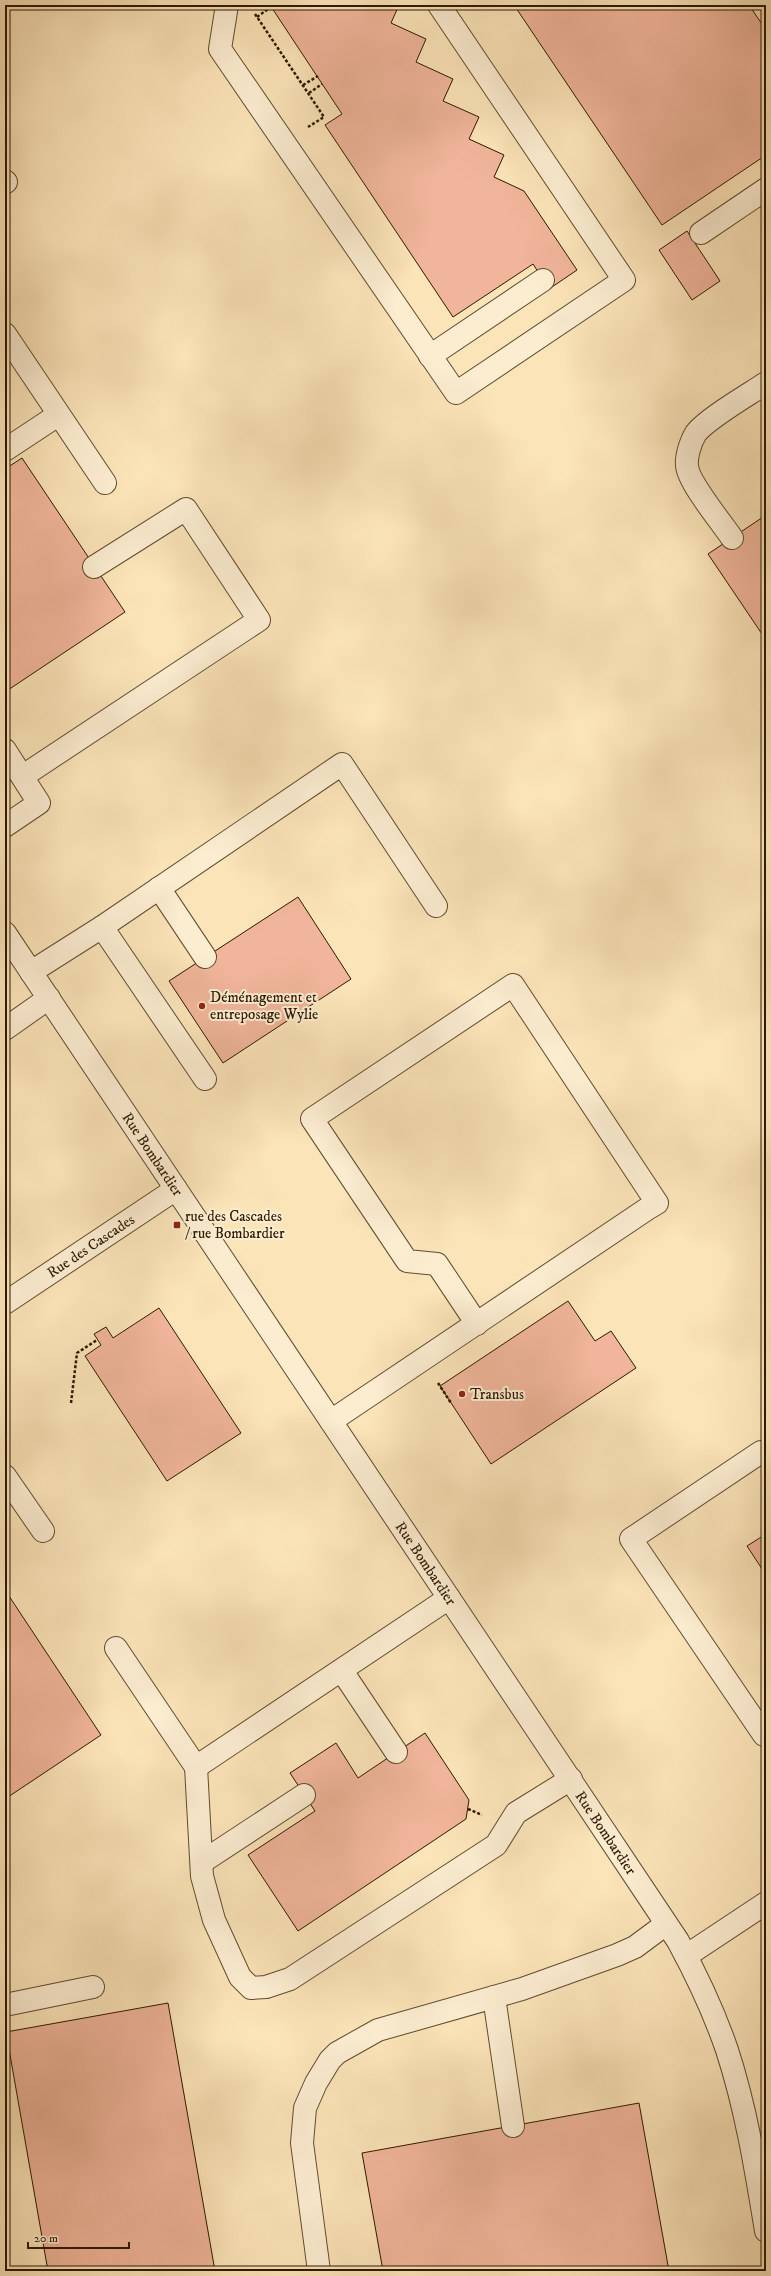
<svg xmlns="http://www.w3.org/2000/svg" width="771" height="2276" font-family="'IM FELL DW Pica',serif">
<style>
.building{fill:#f0b59a;stroke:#2d1801}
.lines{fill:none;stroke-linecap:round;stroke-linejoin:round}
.minor-casing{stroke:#604b2f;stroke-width:24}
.path{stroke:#2d1801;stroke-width:2.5;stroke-dasharray:3 2;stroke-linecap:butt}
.minor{stroke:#fcedd1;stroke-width:22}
.poi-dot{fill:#8f2418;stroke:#fcedd1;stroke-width:1.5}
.labels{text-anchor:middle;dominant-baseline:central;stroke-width:4;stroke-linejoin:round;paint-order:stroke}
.poi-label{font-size:15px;fill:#2d1801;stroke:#fcedd1;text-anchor:start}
.street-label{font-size:15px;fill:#2d1801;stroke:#fcedd1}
</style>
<rect width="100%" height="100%" fill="#fbe4b8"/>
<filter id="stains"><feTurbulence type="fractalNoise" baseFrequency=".005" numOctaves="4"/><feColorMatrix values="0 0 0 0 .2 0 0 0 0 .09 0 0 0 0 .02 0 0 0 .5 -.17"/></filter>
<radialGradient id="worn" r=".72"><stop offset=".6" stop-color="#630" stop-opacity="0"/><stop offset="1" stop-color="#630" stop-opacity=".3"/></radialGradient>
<g class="building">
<polygon points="270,5 399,5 391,23 426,39 416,62 453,79 443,101 479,117 469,139 504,155 494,177 524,191 577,270 549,289 533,264 453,317 325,125 342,114"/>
<polygon points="514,5 749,5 766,30 766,155 662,225"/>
<polygon points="687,231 720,281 692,300 659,250"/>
<polygon points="22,458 125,612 5,692 5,469"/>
<polygon points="766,515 766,640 708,554"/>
<polygon points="298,897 351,979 223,1063 169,981"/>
<polygon points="568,1301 595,1341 611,1331 636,1368 491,1464 440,1386"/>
<polygon points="159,1308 241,1433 167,1481 85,1356 101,1345 94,1334 106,1327 113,1338"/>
<polygon points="766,1534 766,1575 747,1546"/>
<polygon points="5,1590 101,1735 5,1799"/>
<polygon points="425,1733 469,1800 466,1819 298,1931 248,1855 315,1811 290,1773 336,1743 358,1778"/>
<polygon points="168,2003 215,2271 48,2271 6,2032"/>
<polygon points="639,2103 669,2271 383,2271 362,2153"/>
</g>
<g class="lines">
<defs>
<g id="minor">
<polyline points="227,5 220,49 456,393 624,280 439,5"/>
<polyline points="5,181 6,182"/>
<polyline points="701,233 766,189"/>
<polyline points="5,334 105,483"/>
<polyline points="430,356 543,280"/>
<polyline points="5,450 58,415"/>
<path d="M732 538C722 523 687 481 687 465 686 456 691 441 696 433 708 418 748 395 766 383"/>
<polyline points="5,750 39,803 5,826"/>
<polyline points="23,776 259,620 186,509 94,567"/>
<polyline points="159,888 205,957"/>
<polyline points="102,927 342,764 436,906"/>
<path id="s1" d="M5 933 678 1941C697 1976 714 2012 727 2050 746 2108 756 2170 766 2231"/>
<polyline points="31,972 102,927 205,1079"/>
<polyline points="5,1029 49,998"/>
<path id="s2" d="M5 1303 176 1189"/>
<polyline points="331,1421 647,1209 657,1203 513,985 312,1119 407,1261 437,1264 477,1324"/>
<polyline points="761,1452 631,1539 764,1735 766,1734"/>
<polyline points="5,1476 43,1531"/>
<polyline points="116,1648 196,1767 449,1598"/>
<polyline points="342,1671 396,1752"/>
<polyline points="196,1767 202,1876 214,1920 240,1977 251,1988 266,1987 290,1979 496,1845 516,1813 571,1779"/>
<polyline points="202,1862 304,1795"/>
<polyline points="686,1956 766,1903"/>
<polyline points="494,1997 513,2126"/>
<polyline points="5,2005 93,1987"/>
<polyline points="319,2271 302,2143 305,2108 316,2083 330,2060 337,2053 378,2030 522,1989 617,1955 635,1947 666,1924"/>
</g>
</defs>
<use href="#minor" class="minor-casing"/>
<g class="path">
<polyline points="255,14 324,117 308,127"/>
<polyline points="257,17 271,7"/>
<polyline points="303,85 318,76"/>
<polyline points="309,93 322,84"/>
<polyline points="438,1383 451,1403"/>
<polyline points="71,1403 77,1353 97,1340"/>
<polyline points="468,1809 482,1815"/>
</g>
<use href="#minor" class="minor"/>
</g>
<g class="poi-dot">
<circle cx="202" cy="1006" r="4"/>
<rect x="173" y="1221" width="8" height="8" rx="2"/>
<circle cx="462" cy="1394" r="4"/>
</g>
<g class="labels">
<g class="poi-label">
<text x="210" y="997">Déménagement et<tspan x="210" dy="17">entreposage Wylie</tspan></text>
<text x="185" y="1216">rue des Cascades<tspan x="185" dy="17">/ rue Bombardier</tspan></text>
<text x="470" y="1394">Transbus</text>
</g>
<g class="street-label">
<text stroke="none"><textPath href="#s1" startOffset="266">Rue Bombardier</textPath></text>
<text stroke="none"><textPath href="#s2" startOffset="103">Rue des Cascades</textPath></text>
<text stroke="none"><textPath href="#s1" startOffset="758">Rue Bombardier</textPath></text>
<text stroke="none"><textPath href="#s1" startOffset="1082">Rue Bombardier</textPath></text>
</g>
</g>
<rect width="771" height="2276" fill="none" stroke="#fbe4b8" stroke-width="20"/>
<rect x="6" y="6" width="759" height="2264" fill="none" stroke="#2d1801" stroke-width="2"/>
<rect x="10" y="10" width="751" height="2256" fill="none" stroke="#2d1801"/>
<path d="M28 2242v6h101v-6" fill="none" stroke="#2d1801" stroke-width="2"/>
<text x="34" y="2242" font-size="12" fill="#2d1801" stroke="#fcedd1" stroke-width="3" paint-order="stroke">20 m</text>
<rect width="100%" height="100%" filter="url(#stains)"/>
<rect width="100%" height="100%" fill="url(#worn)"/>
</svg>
